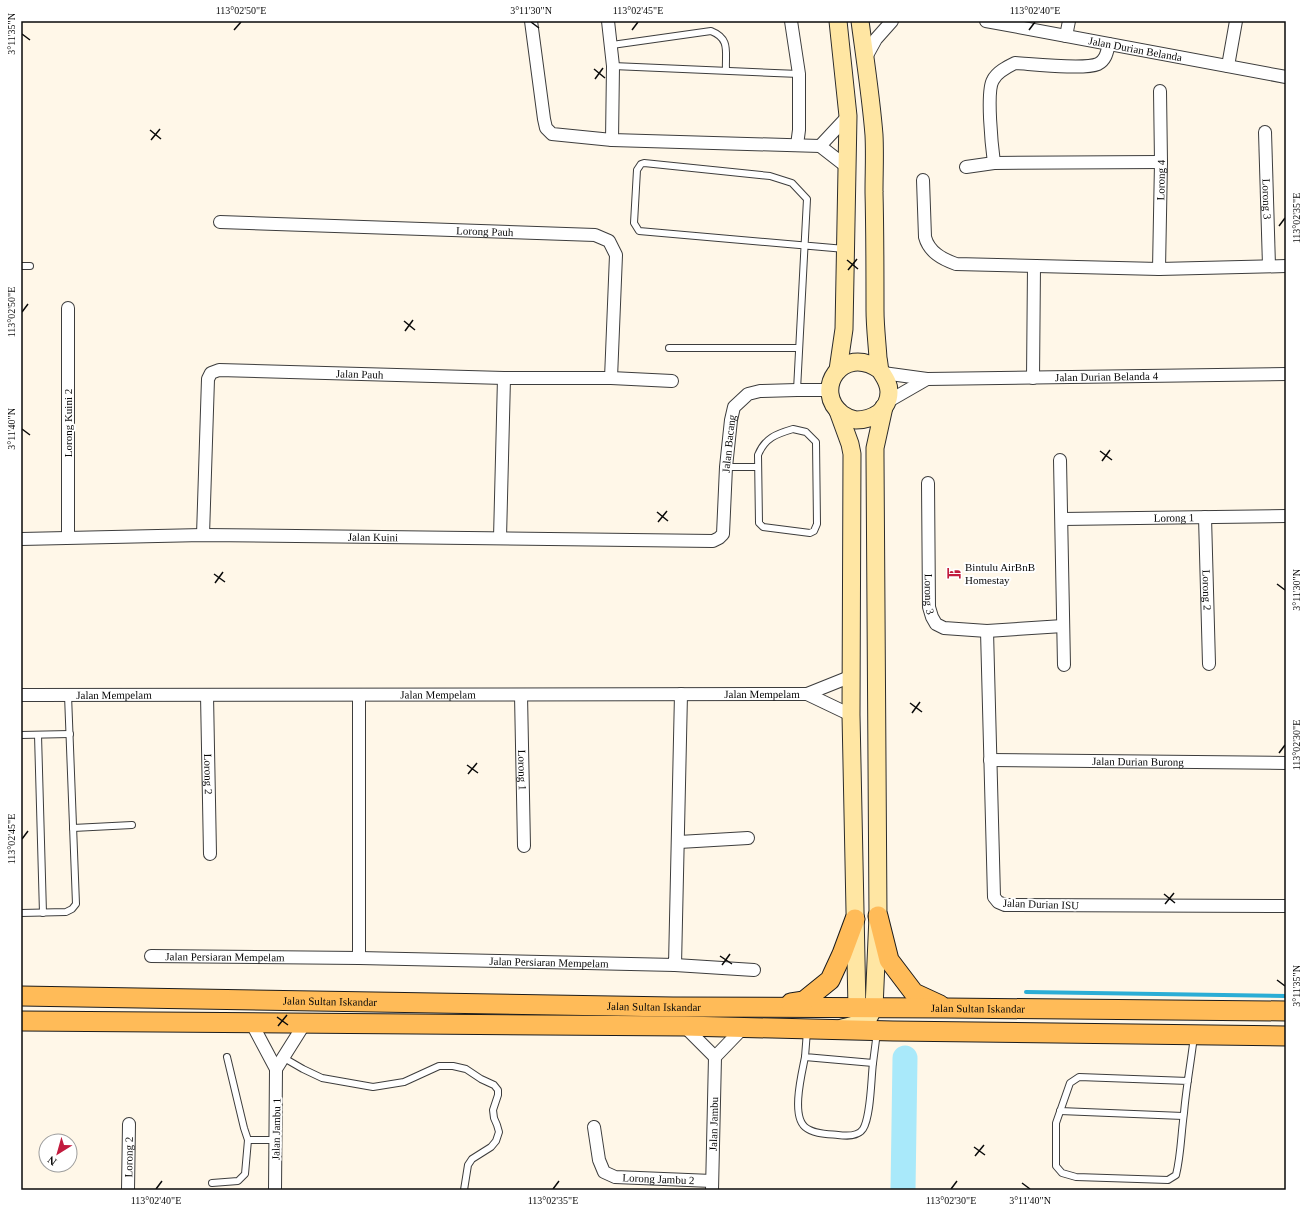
<svg xmlns="http://www.w3.org/2000/svg" width="1307" height="1211" font-family="'Times New Roman',serif">
<style>
.lines{fill:none;stroke-linecap:round;stroke-linejoin:round}
.stream{stroke:#2badd5;stroke-width:4}
.river{stroke:#a9e9fa;stroke-width:25}
.lane-casing{stroke:#3d3d3d;stroke-width:8}
.street-casing{stroke:#3d3d3d;stroke-width:14}
.secondary-casing{stroke:#2c2c2c;stroke-width:19}
.primary-casing{stroke:#1b1b1b;stroke-width:21}
.lane{stroke:#fff;stroke-width:6}
.street{stroke:#fff;stroke-width:12}
.secondary{stroke:#ffe6a3;stroke-width:17}
.primary{stroke:#ffbb58;stroke-width:19}
.ticks{fill:none;stroke:#0a0a0a;stroke-width:1.5}
.labels{text-anchor:middle;dominant-baseline:central;stroke-width:4;stroke-linejoin:round;paint-order:stroke}
.street-label{font-size:11px;fill:#0a0a0a;stroke:#fff}
.poi-label{font-size:11px;fill:#0a0a0a;stroke:#fff;text-anchor:start}
.neatline{fill:none;stroke:#0a0a0a;stroke-width:1.5}
.ticks-label{font-size:10px;text-anchor:middle;fill:#0a0a0a}
</style>
<rect width="100%" height="100%" fill="#fff7e8"/>
<g class="lines">
<polyline class="stream" points="1026,992 1286,996"/>
<polyline class="river" points="903,1190 905,1058"/>
<defs>
<g id="lane">
<path d="M612 45 711 31C731 39 725 52 726 70"/>
<polyline points="613,66 799,74"/>
<polyline points="21,266 30,266"/>
<polyline points="669,348 799,348"/>
<polyline points="797,390 807,199 792,183 770,176 644,163 641,164 637,170 634,223 639,231 845,249"/>
<path d="M793 429 806 432 816 442 817 524 814 531 810 533 763 527 759 523 758 455C765 438 776 434 793 429Z"/>
<polyline points="726,467 758,467"/>
<polyline points="21,735 70,734"/>
<polyline points="38,735 43,913"/>
<polyline points="73,828 132,825"/>
<polyline points="21,913 66,912 72,909 76,904 68,695"/>
<polyline points="807,1031 805,1057 873,1063 877,1032"/>
<polyline points="227,1057 244,1128 248,1140 276,1140"/>
<path d="M805 1057C802 1073 791 1115 805 1127 813 1134 828 1134 838 1135 846 1136 858 1137 863 1129 871 1116 871 1079 873 1063"/>
<polyline points="284,1058 303,1069 322,1078 373,1087 404,1082 439,1066 453,1066 466,1069 481,1079 494,1085 498,1090 498,1095 493,1110 494,1118 497,1125 499,1132 496,1141 491,1147 472,1159 468,1165 464,1190"/>
<path d="M1188 1081 1079 1077 1070 1083 1056 1123V1166L1062 1173 1076 1177 1168 1180 1176 1175C1181 1155 1181 1134 1184 1113 1186 1088 1191 1062 1194 1036"/>
<polyline points="1060,1111 1183,1116"/>
<polyline points="212,1183 238,1181 245,1174 248,1140"/>
</g>
<g id="street">
<polyline points="531,21 544,119 546,128 552,134 612,140 820,146 847,167"/>
<polyline points="608,21 613,66 612,140"/>
<polyline points="791,21 799,74 799,130 797,145"/>
<path id="s1" d="M986 21 1286 77"/>
<polyline points="1066,36 1069,21"/>
<polyline points="865,59 876,39 892,21"/>
<polyline points="1228,66 1236,21"/>
<path id="s2" d="M1265 132 1269 266"/>
<polyline points="820,146 848,116"/>
<path d="M994 163C992 148 986 91 993 80 997 72 1007 67 1015 63 1032 64 1084 70 1098 64 1106 60 1107 52 1109 44"/>
<polyline points="966,167 994,163 1161,162"/>
<path d="M923 180 925 237C929 252 942 259 956 264L1159 269 1286 266"/>
<path id="s3" d="M220 222 595 235 609 241 616 255 611 378"/>
<path id="s4" d="M1159 269 1161 162 1160 91"/>
<path id="s5" d="M883 373 927 379 1286 374"/>
<polyline points="1033,378 1034,266"/>
<polyline points="887,402 927,379"/>
<polyline points="1060,460 1064,665"/>
<path id="s6" d="M928 483 929 607 932 617 936 624 944 628 987 631 1063 626"/>
<path id="s7" d="M1205 517 1209 664"/>
<path id="s8" d="M1062 519 1286 516"/>
<path id="s9" d="M203 535 208 379 211 373 219 370 504 378H611L672 381"/>
<polyline points="68,537 68,308"/>
<polyline points="500,538 504,378"/>
<path id="s10" d="M21 539 203 535 713 541 719 538 723 534 726 467 731 420 734 407 748 394 760 391 797 390H830"/>
<polyline points="987,631 994,897 998,902 1005,905 1286,906"/>
<polyline points="807,694 852,676"/>
<path id="s11" d="M21 695 807 694 851 715"/>
<path id="s12" d="M207 695 210 854"/>
<path id="s13" d="M521 695 524 846"/>
<path id="s14" d="M990 760 1286 763"/>
<polyline points="679,842 748,838"/>
<path id="s15" d="M151 956 359 958 675 965 681 694"/>
<polyline points="359,958 359,695"/>
<polyline points="675,965 754,970"/>
<polyline points="251,1022 276,1069 275,1190"/>
<polyline points="684,1026 715,1057"/>
<polyline points="276,1069 305,1023"/>
<path id="s16" d="M594 1127 599 1160 604 1172 615 1177 712 1181"/>
<path id="s17" d="M128 1190 129 1124"/>
<path id="s18" d="M712 1190 715 1057 743 1028"/>
</g>
<g id="secondary">
<path d="M860 21C865 59 871 97 874 135 875 154 874 173 874 192 875 231 875 271 875 310 875 326 877 342 878 358 879 362 879 367 880 370 884 377 889 382 889 392 889 400 885 408 879 413 872 418 864 420 856 420 851 419 846 417 842 414 812 391 842 343 880 370"/>
<polyline points="838,370 844,329 848,116 838,21"/>
<polyline points="838,411 850,444 852,454 851,715 857,1008 860,1015 864,1019"/>
<path d="M842 1028C850 1026 864 1024 869 1017 871 1014 872 1010 874 1008L878 916 875 457V448L884 407"/>
</g>
<g id="primary">
<polyline points="878,916 889,960 914,993 940,1005"/>
<path id="s19" d="M21 996 673 1007 946 1008 1286 1011"/>
<polyline points="791,1003 804,1001 830,980 842,954 855,919"/>
<polyline points="21,1021 684,1026 893,1031 1286,1036"/>
</g>
</defs>
<use href="#lane" class="lane-casing"/>
<use href="#street" class="street-casing"/>
<use href="#secondary" class="secondary-casing"/>
<use href="#primary" class="primary-casing"/>
<use href="#lane" class="lane"/>
<use href="#street" class="street"/>
<use href="#secondary" class="secondary"/>
<use href="#primary" class="primary"/>
</g>
<path class="ticks" d="M531 22 539 28M234 30 241 22M632 30 638 22M1029 30 1035 22M22 34 30 40M594 69 605 78M595 79 603 68M150 130 161 139M151 140 160 129M1279 226 1285 218M847 260 858 269M848 270 857 259M22 312 28 304M404 321 415 330M405 331 413 320M22 429 30 435M1100 451 1112 460M1102 461 1110 450M657 512 668 521M658 522 667 511M214 574 225 582M215 583 223 572M1277 584 1285 590M910 703 922 712M912 713 920 702M1279 753 1285 745M467 765 478 773M468 774 477 763M22 839 28 831M1164 894 1175 903M1165 904 1174 893M720 956 732 964M722 965 730 954M1277 980 1285 986M277 1017 288 1025M278 1026 287 1015M974 1147 985 1155M975 1156 984 1145M1022 1183 1030 1189M156 1189 162 1181M553 1189 559 1181M951 1189 957 1181"/>
<defs>
<symbol id="hotel-bare" viewBox="-9 -9 18 18"><path d="M-6-4.5h1.5V1H6V5H4.5V3h-9V5H-6ZM-4 0a1.8 1.8 0 1 1 3.6 0ZM.5 0V-2.5h3Q6-2.5 6 0Z" fill="#c21b3e" stroke="#fff" stroke-width="2.5" paint-order="stroke"/></symbol>
</defs>
<g fill-rule="evenodd">
<use href="#hotel-bare" x="944" y="563" width="20" height="20"/>
</g>
<g class="labels">
<g class="street-label">
<text stroke="none"><textPath href="#s1" startOffset="152">Jalan Durian Belanda</textPath></text>
<text stroke="none"><textPath href="#s4" startOffset="89">Lorong 4</textPath></text>
<text stroke="none"><textPath href="#s2" startOffset="67">Lorong 3</textPath></text>
<text stroke="none"><textPath href="#s3" startOffset="265">Lorong Pauh</textPath></text>
<text stroke="none"><textPath href="#s9" startOffset="312">Jalan Pauh</textPath></text>
<text stroke="none"><textPath href="#s5" startOffset="224">Jalan Durian Belanda 4</textPath></text>
<text transform="translate(68 423) rotate(-90)">Lorong Kuini 2</text>
<text stroke="none"><textPath href="#s10" startOffset="795">Jalan Bacang</textPath></text>
<text stroke="none"><textPath href="#s8" startOffset="112">Lorong 1</textPath></text>
<text stroke="none"><textPath href="#s10" startOffset="352">Jalan Kuini</textPath></text>
<text stroke="none"><textPath href="#s7" startOffset="73">Lorong 2</textPath></text>
<text stroke="none"><textPath href="#s6" startOffset="111">Lorong 3</textPath></text>
<text stroke="none"><textPath href="#s11" startOffset="741">Jalan Mempelam</textPath></text>
<text stroke="none"><textPath href="#s11" startOffset="93">Jalan Mempelam</textPath></text>
<text stroke="none"><textPath href="#s11" startOffset="417">Jalan Mempelam</textPath></text>
<text stroke="none"><textPath href="#s14" startOffset="148">Jalan Durian Burong</textPath></text>
<text stroke="none"><textPath href="#s13" startOffset="75">Lorong 1</textPath></text>
<text stroke="none"><textPath href="#s12" startOffset="79">Lorong 2</textPath></text>
<text transform="translate(1041 904) rotate(2)">Jalan Durian ISU</text>
<text stroke="none"><textPath href="#s15" startOffset="74">Jalan Persiaran Mempelam</textPath></text>
<text stroke="none"><textPath href="#s15" startOffset="398">Jalan Persiaran Mempelam</textPath></text>
<text stroke="none"><textPath href="#s19" startOffset="309">Jalan Sultan Iskandar</textPath></text>
<text stroke="none"><textPath href="#s19" startOffset="633">Jalan Sultan Iskandar</textPath></text>
<text stroke="none"><textPath href="#s19" startOffset="957">Jalan Sultan Iskandar</textPath></text>
<text stroke="none"><textPath href="#s18" startOffset="66">Jalan Jambu</textPath></text>
<text transform="translate(276 1129) rotate(-89)">Jalan Jambu 1</text>
<text stroke="none"><textPath href="#s17" startOffset="33">Lorong 2</textPath></text>
<text stroke="none"><textPath href="#s16" startOffset="102">Lorong Jambu 2</textPath></text>
</g>
<g class="poi-label">
<text x="965" y="567">Bintulu AirBnB<tspan x="965" dy="13">Homestay</tspan></text>
</g>
</g>
<rect width="1307" height="1211" fill="none" stroke="#ffffff" stroke-width="44"/>
<g transform="translate(58 1153) rotate(217)"><circle r="19" fill="#ffffff" stroke="#9d9d9d"/>
<path d="M0-3L7 15L0 10L-7 15Z" fill="#c21b3e"/>
<text y="-6" font-size="11" font-weight="bold" text-anchor="middle" fill="#0a0a0a">N</text>
</g>
<rect x="22" y="22" width="1263" height="1167" class="neatline"/>
<g class="ticks-label">
<text x="241" y="14">113°02'50"E</text>
<text x="531" y="14">3°11'30"N</text>
<text x="638" y="14">113°02'45"E</text>
<text x="1035" y="14">113°02'40"E</text>
<text transform="translate(11 34) rotate(-90)" y="4">3°11'35"N</text>
<text transform="translate(1296 218) rotate(-90)" y="4">113°02'35"E</text>
<text transform="translate(11 312) rotate(-90)" y="4">113°02'50"E</text>
<text transform="translate(11 429) rotate(-90)" y="4">3°11'40"N</text>
<text transform="translate(1296 590) rotate(-90)" y="4">3°11'30"N</text>
<text transform="translate(1296 745) rotate(-90)" y="4">113°02'30"E</text>
<text transform="translate(11 839) rotate(-90)" y="4">113°02'45"E</text>
<text transform="translate(1296 986) rotate(-90)" y="4">3°11'35"N</text>
<text x="156" y="1204">113°02'40"E</text>
<text x="553" y="1204">113°02'35"E</text>
<text x="951" y="1204">113°02'30"E</text>
<text x="1030" y="1204">3°11'40"N</text>
</g>
</svg>
